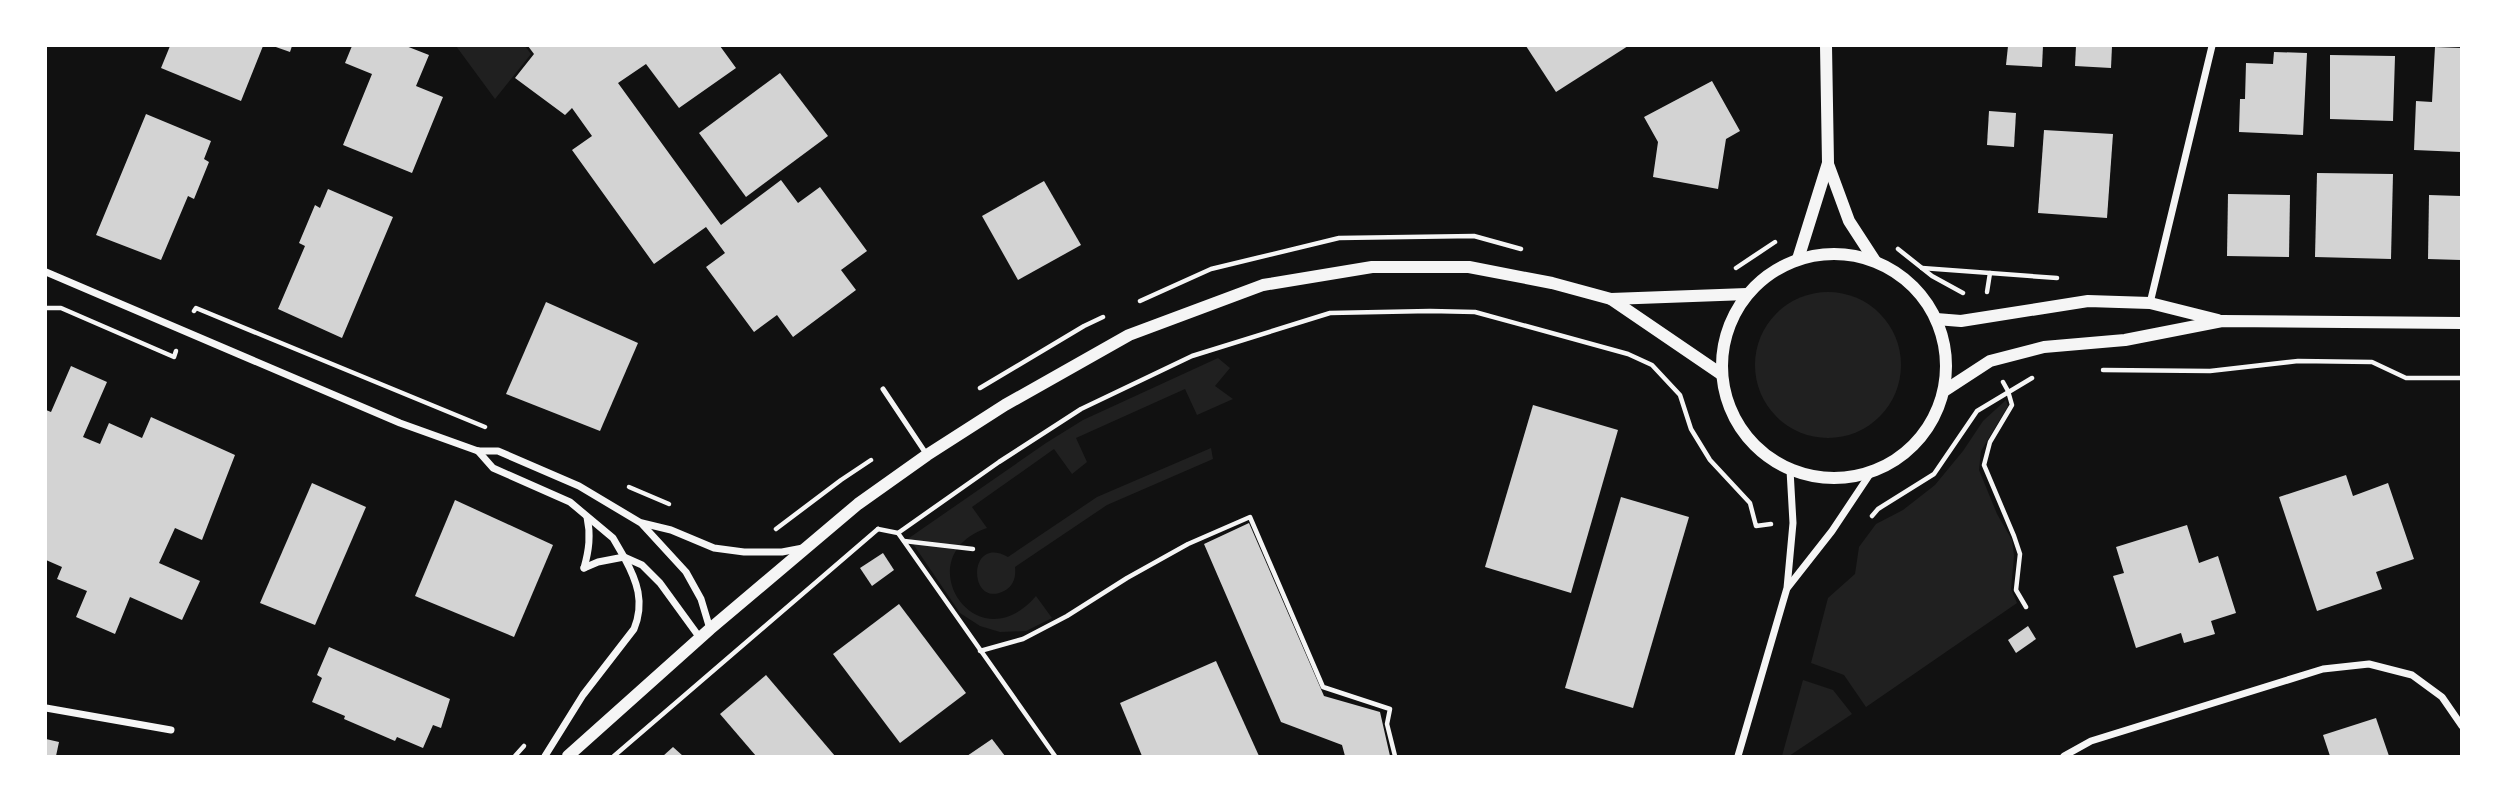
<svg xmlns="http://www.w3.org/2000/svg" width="2507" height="802" font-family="Merriweather,serif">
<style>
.green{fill:#202020}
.building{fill:#d3d3d3}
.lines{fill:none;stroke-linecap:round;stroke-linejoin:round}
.path{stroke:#f5f5f5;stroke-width:4.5}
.service{stroke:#f5f5f5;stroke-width:5}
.minor{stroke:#f5f5f5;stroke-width:7}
.tertiary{stroke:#f5f5f5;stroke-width:12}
</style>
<rect width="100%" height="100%" fill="#111"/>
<g class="green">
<polygon points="456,46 525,46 531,54 495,99"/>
<circle cx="1828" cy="365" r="73"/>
<path d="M1218 358 1230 368 1215 386 1233 399 1197 415 1185 389 1076 438 1087 462 1072 474 1054 449 972 507 987 528C905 556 976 666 1036 596L1052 618 1026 631 1000 632 980 626 960 613 909 538 1046 443 1083 420Z"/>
<polygon points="2006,400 2008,406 1981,451 1979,470 1997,514 2012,540 2014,556 2011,589 2017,603 1866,707 1844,675 1811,663 1828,598 1855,574 1859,547 1876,524 1903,510 1935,485 1963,451 1983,421"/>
<path d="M1211 448 1213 459 1107 505 1015 567C1016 577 1014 586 1004 591 968 609 967 534 1008 557L1097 497Z"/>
<polygon points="1803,680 1833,690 1852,714 1789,756 1782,756"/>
</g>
<g class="building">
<polygon points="170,46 263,46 241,101 161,68"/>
<polygon points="273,46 292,46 290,52"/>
<polygon points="352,46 406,46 429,55 416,86 443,97 412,173 343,145 372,74 345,63"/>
<polygon points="528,46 720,46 736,68 679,108 646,64 618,83 721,225 781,180 798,203 820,187 867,251 841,270 856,290 793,337 777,315 754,332 706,267 725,253 706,227 654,264 572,150 592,136 572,108 565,115 515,78 534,54"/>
<polygon points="1526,46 1628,46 1556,92"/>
<polygon points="2008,46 2043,46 2042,67 2006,65"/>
<polygon points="2076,46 2112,46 2111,68 2075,66"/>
<polygon points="2435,47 2461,48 2461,152 2414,150 2416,101 2432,102"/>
<polygon points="2274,52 2307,53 2303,135 2239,132 2240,99 2245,99 2246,63 2273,64"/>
<polygon points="2330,55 2395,56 2393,121 2330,119"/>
<polygon points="780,73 828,136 746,197 699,133"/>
<polygon points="1712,81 1740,131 1726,139 1718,189 1653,177 1658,142 1644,117"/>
<polygon points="1989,111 2016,113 2014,147 1987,145"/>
<polygon points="146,114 211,141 204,159 209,162 194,199 188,196 161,260 96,235"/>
<polygon points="2044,130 2113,134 2107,218 2038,213"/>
<polygon points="2317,173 2393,174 2391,259 2315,257"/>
<polygon points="1044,181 1081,245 1018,280 982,216"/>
<polygon points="328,189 393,217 342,338 278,309 305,246 299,243 315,205 320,208"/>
<polygon points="2228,194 2290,195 2289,257 2227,256"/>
<polygon points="2429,195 2461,196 2461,260 2428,259"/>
<polygon points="546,302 638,343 600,431 506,394"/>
<polygon points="71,366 107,382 83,437 100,444 109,423 142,438 151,417 235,455 202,540 175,528 159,563 200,581 182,620 130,597 115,634 76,617 87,591 57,579 62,567 46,560 46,410 51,412"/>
<polygon points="1533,405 1618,430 1571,593 1485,567"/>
<polygon points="2346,475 2353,496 2388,483 2414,559 2376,572 2382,589 2317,611 2279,497"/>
<polygon points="312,483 366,507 315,625 260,603"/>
<polygon points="1621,497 1689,517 1633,708 1565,688"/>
<polygon points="455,500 553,545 514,637 415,596"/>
<polygon points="1249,523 1324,696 1380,712 1390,756 1345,756 1342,745 1281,722 1204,544"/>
<polygon points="2187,525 2199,563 2218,556 2236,613 2211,621 2215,634 2184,643 2181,633 2136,648 2113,576 2124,573 2116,547"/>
<polygon points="883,553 894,570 872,586 860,568"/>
<polygon points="899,604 966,693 900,743 833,654"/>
<polygon points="2028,626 2036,639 2016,653 2008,640"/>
<polygon points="329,647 450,699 441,728 433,725 423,748 397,737 395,741 344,719 345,716 312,702 322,678 317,675"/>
<polygon points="1216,661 1259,756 1142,756 1120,703"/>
<polygon points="766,675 835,756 756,756 720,714"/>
<polygon points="2376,718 2389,756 2330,756 2323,735"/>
<polygon points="46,739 59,742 56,756 46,756"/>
<polygon points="992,739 1005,756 967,756"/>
<polygon points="673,747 683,756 663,756"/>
</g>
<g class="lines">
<g class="path">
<polyline points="1898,249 1932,276 1963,293"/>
<polyline points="1736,268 1775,242"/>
<polyline points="1922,268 2057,278"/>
<polyline points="1987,292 1990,273"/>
<polyline points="1140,301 1211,269 1339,238 1474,236 1521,249"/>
<polyline points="46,308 61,308 174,357 176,351"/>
<polyline points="194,311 196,308 485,427"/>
<polyline points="2103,370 2210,371 2298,361 2372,362 2406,378 2462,378"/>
<polyline points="2003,382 2008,391 2012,405 1990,442 1984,465 2014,536 2020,554 2016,590 2026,607"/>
<polyline points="980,388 1084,326 1103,317"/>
<polyline points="629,487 669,504"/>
<polyline points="1872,516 1878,509 1934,474 1977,411 2032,378"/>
<polyline points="776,529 841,480 871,460"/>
<polyline points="878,529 898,533 999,462 1081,409 1192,356 1330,313 1430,311 1475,312 1628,354 1652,365 1680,395 1691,429 1710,460 1750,503 1756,526 1771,524"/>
<polyline points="898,533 1055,756"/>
<polyline points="904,541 973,549"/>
<polyline points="980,651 1023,639 1067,616 1127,578 1188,544 1250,517 1323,687 1390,709 1387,724 1395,756"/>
<polyline points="515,756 524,746"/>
<polyline points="614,756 878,529"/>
</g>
<polyline class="service" points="883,389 927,455"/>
<g class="minor">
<polyline points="46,272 400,423 478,451 498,451 579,486 641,523 686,572 701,599 710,629"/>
<polyline points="2150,303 2212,46"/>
<polyline points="478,451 493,468 570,502 613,538 624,557 642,565 660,583 700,638"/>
<polyline points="642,523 671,530 714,548 744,552 782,552 803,548"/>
<path d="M584 568C589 550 591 535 587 517"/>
<polyline points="1788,587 1832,531 1870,474"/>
<polyline points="46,708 171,730"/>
<path d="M545 756 583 695 634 629C645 602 637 581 624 557L598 562 584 568"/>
<polyline points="1738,756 1787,588 1793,523 1790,470"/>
<polyline points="2064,756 2091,741 2323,669 2369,664 2412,675 2442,697 2462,726"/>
</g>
<g class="tertiary">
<polyline points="1828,164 1849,221 1875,261"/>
<circle cx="1834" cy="366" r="112"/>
<polyline points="1798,259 1828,163 1826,46"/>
<polyline points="1611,299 1721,374"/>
<polyline points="1936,319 1961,321 2088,301 2150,303 2218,320"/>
<polyline points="1944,391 1990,361 2044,347 2125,340 2222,321 2462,323"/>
<polyline points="568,756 710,629 858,504 927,455 1005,405 1129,335 1263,285 1372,267 1469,267 1552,283 1611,299 1747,294"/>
</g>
</g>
<rect width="2507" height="802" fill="none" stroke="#ffffff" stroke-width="94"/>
</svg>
